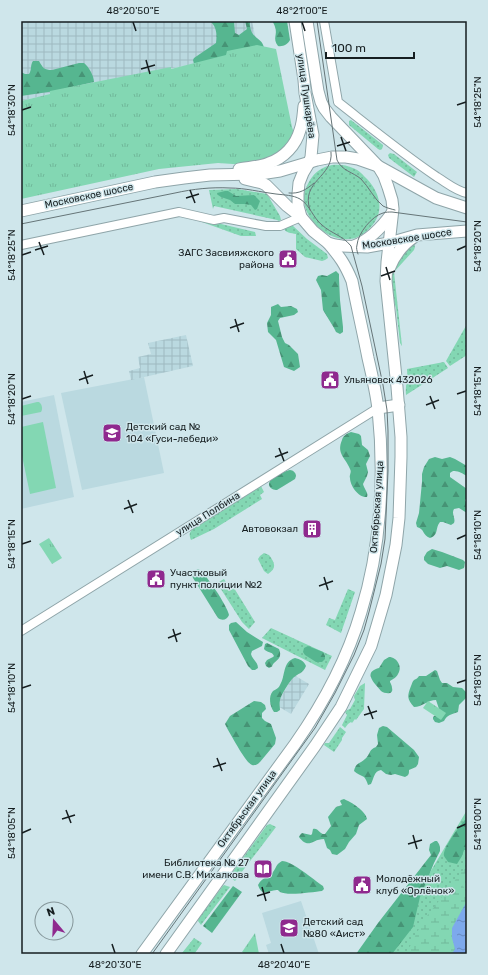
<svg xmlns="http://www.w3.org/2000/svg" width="488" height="975" font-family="Rubik,sans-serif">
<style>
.built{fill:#bad9e0}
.industrial{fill:url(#industrial-grid)}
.grass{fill:url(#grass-dots)}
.forest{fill:url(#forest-firs)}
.wetland{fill:url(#wetland-marsh)}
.park{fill:url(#park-tufts)}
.garden{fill:#83d7b3}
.water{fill:url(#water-ripples)}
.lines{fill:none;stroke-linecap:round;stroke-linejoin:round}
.minor-casing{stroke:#8fa5a9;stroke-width:10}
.major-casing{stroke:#8fa5a9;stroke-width:13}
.minor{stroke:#fff;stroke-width:8}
.major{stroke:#fff;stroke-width:11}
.tram{stroke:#667578;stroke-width:1}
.ticks{fill:none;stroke:#161e20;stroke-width:1.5}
.labels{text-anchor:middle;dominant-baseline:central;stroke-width:3;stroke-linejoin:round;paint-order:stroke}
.street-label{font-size:10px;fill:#161e20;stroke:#cfe6eb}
.poi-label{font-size:10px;fill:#161e20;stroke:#cfe6eb;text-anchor:start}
.neatline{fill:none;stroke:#161e20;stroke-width:1.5}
.ticks-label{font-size:10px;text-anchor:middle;fill:#161e20}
</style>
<defs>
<pattern id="industrial-grid" width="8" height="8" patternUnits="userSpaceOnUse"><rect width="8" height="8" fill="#bad9e0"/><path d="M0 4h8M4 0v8" fill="none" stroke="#9fbac0"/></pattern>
<pattern id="grass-dots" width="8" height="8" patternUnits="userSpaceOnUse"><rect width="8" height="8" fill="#83d7b3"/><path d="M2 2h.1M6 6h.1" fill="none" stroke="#70b89a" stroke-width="1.8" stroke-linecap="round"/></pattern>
<pattern id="forest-firs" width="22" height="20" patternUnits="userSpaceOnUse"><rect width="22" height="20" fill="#56b690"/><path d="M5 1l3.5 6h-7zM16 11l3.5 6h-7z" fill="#469375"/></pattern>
<pattern id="wetland-marsh" width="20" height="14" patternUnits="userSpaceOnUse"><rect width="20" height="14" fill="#83d7b3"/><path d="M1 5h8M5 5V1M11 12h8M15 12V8" fill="none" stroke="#70b89a"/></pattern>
<pattern id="park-tufts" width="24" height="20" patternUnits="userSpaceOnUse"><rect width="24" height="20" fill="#83d7b3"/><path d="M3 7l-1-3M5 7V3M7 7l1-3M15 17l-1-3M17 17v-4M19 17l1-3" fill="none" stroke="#70b89a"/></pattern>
<pattern id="water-ripples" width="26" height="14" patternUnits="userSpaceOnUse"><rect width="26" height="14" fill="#7da9ec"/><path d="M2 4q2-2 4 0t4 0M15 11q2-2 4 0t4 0" fill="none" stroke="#6589bf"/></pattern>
</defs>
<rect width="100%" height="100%" fill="#cfe6eb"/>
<g class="built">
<polygon points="144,377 164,473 82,490 61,393"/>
<polygon points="54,395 74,497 21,509 21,402"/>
<polygon points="301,901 319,954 269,954 266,945 271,943 262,913"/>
</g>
<g class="industrial">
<polygon points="21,21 252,21 257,45 226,55 190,65 50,91 51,94 21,101"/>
<polygon points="186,335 193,366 131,380 129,371 140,368 138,357 151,354 148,343"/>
<polygon points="294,675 309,684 291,714 276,705"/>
</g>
<g class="grass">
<polygon points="351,120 383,145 383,146 382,149 380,150 378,149 349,125 349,121"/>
<polygon points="390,153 394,154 417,172 414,177 389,158 388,155"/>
<path d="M332 165C339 164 347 165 353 168 359 170 363 175 367 179 381 194 385 213 370 228 364 234 357 239 349 239 327 241 303 219 304 197 304 191 307 185 310 180 315 172 322 167 332 165Z"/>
<polygon points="237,189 267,194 280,216 281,220 279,221 277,220 214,206 213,209 209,190"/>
<polygon points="200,219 255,232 256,236 241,236 199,221"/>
<path d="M292 225 307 239 327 254 328 258 325 260 322 261 305 257 296 249V234C291 233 285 233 284 228Z"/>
<polygon points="414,243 415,247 414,250 394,272 402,346 400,343 396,308 392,295 391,272 398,255"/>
<polygon points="467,324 467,355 450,366 446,361"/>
<path d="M444 362 448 368 406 395C405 386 408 378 407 369Z"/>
<path d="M261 486 264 492 260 495 262 499 214 529 191 540C189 535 189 532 193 529Z"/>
<path d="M264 553 269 555C275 563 277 568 268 574L264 571 258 559 260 556Z"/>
<polygon points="224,579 231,590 234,588 255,622 249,629 242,622 217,583"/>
<polygon points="348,589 355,592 341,633 326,625 329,618 335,620"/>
<polygon points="271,628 332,656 325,670 262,638"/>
<polygon points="365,683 364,709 356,720 355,719 352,723 351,722 348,724 345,728 342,725 347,715 345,712 347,710 350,709 355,700 354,696 360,686"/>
<polygon points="340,727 346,732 342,738 342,740 334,752 324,745 325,743 329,743"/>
<polygon points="467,810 467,954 370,954 413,901"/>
<polygon points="270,824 276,827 235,881 231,878 232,873 267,825"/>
<polygon points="224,885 230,887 201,925 198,921 199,918 222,887"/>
<polygon points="194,938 202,943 195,953 195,954 184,954 182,953"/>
</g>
<g class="forest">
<path d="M210 21H234L235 33 239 35 247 29 245 21H250C249 40 262 36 264 48L194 64 193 60 194 58 216 43C217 35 217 27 210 21Z"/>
<path d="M272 21H287L290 40C288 44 283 47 278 46 272 38 278 35 275 27 275 26 273 22 272 21Z"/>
<path d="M33 61H39C43 68 44 70 52 70L79 63H84C89 67 94 76 94 82L55 91 21 96V72L25 74H29C32 70 30 65 33 61Z"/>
<polygon points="225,191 228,191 236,196 254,195 260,201 257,209 255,210 251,205 244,204 235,204 230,200 221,197 218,195 217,193"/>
<polygon points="336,271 339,274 339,278 340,300 343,327 343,332 340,334 336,332 334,328 323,310 321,290 316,280 318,276 322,275 327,276"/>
<polygon points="278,304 281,307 291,306 297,309 298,312 294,315 280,318 278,321 282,337 285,343 289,345 298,354 300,367 294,371 284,367 276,340 268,332 267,323 271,315 271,307"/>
<path d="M351 432 359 434 361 436 362 445 368 450 370 456 366 464 368 472 367 476 363 484C364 489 369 493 367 497 359 498 350 486 350 478 349 475 352 472 350 469 346 458 336 454 342 440 343 436 346 434 351 432Z"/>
<path d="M435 457 442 459 450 457 455 459 467 466V476C462 473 454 468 450 473V477L467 489V498L465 500 467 504V513L459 508 454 509C451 514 456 518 454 523L451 525 443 522H440C435 528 439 535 430 538 422 535 425 529 417 527L416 523 419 513 422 482V474L424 467 429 459Z"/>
<path d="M290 470C293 470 296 473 296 476L295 479 277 490C274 490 270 489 269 485 268 478 284 471 290 470Z"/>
<polygon points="432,549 442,552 463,560 465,562 464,568 459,570 447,566 440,568 428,564 424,560 424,557 427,552"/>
<path d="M198 569C206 573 227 606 229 615 227 620 222 621 218 618L193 578 192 575 193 572Z"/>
<path d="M236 622 247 632 263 642 262 646 252 651 251 654C252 659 258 662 258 668L255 670H252L248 666 229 630V625L231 623Z"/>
<path d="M267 643 279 649C282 656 279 659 274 663 270 668 275 665 269 668L266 666 265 663 267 660 273 657 274 656C272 651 267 653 264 649L265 644Z"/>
<polygon points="308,646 323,652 325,656 325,659 322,662 316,662 305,655 303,652 304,648"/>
<path d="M389 657C397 657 403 667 398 674 397 677 393 679 390 681V682C391 684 392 686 392 688 394 695 385 694 381 691 379 689 377 686 375 684 369 676 368 671 379 668L384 660Z"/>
<path d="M295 658C300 659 304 661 306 666 303 674 298 673 293 678 289 682 281 695 280 700 279 704 280 707 280 710L277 712H274C270 707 268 696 273 691 276 689 279 688 280 685 286 675 282 662 295 658Z"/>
<path d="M435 670 437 671 440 680 442 683H447L453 687 462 688 467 693V697L459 705 458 712C452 714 447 715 444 721L439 723 435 722 433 719V717L437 714 439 709 436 700C428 700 422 707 414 707 407 699 407 696 411 686 412 684 412 682 414 680 416 679 418 678 419 676H426Z"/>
<path d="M254 701 261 702 265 705 266 709 262 713V718L265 721 271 724 276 738 275 744 260 762C258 764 255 766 252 765 246 763 231 735 227 728L225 724 230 716Z"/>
<path d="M383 726 387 727 414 750 419 757 418 764 416 767 409 770C409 774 409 775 405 777L395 774 391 775 386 774 381 770C374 771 374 778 371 784L368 785C367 782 366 779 364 777 361 775 357 774 354 771 356 762 360 764 365 759 370 755 369 749 376 747L378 744 377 735 379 728Z"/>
<path d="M344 799C351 802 366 811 367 819L359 825 356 834 349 842 345 849 337 855 332 854 330 850 327 848 324 839C312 839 309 850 299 837L300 835 302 833 311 835 312 834 313 829C318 827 320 835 325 834L331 826 328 817 336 807 342 805 340 801 341 800Z"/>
<path d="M467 818V850H464L462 856 457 864 448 862C447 860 445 858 444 856 442 849 461 823 467 818Z"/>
<polygon points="435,841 437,841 439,844 440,847 440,851 434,863 420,897 413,927 392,954 356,954 378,923 427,860 431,855 429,850 430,844"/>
<path d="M282 861C292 861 314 880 323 886L324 889 322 891C314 892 287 896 280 892 279 891 278 890 278 890 269 889 263 899 258 885 263 876 269 878 273 872 277 867 275 865 282 861Z"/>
<polygon points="233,886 242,892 212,933 203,926"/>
</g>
<polygon class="wetland" points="467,865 467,878 462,881 462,884 467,893 467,901 459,915 452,938 455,949 453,952 450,954 406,954 423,921"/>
<g class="park">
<polygon points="257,45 276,49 292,127 295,136 273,160 248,165 218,163 159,169 21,199 21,101 50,94 50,91 171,67 171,69 226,55 227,51"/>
<polygon points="49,538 62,558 52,564 39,544"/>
<polygon points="428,701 446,713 441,720 423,708"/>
<polygon points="255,933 259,954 245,954 242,952"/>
</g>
<g class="garden">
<path d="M37 402H39C42 404 43 409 41 412L21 416V406Z"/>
<polygon points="43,422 56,488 30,494 21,451 21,427"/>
</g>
<polygon class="water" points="467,901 467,954 450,954 453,952 455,949 452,938 452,928"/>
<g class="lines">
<defs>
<g id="minor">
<path d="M324 21 338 102C370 127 403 154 437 177 447 183 456 191 467 193"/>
<polyline points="21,245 179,212 214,220 224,218 266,226 280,226 301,217"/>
<polyline points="21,631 378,408"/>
</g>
<g id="major">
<polyline points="295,21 304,80 305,93 313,135 311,157 309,163 303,173 299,183 298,194 298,206 301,217"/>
<path d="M239 169C249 167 260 167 269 163 284 158 296 145 300 130 303 122 303 114 304 106"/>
<polyline points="245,179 262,183 266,185 287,206 301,217 313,231 328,243 335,245 342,246 367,247 389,243 417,235 467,231"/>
<polyline points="21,211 155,182 184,178 210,175 260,174 280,171 317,160 332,157 346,157 358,159 378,166 436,198 467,208"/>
<path d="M354 246C370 240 382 227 392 213"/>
<path d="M389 269C394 256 402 245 414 237"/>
<polyline points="378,408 399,405"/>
<path d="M142 954 295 744C323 704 347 660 361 612 381 548 385 476 378 409 376 392 372 375 368 358 363 332 357 307 352 281 345 264 340 257 328 243"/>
<polyline points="166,954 315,746 341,707 371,646 386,595 396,545 399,518 401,457 401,437 397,387 386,281 387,262 393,209 392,200 388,187 384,176 378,166 331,117 324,108 321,102 318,91 307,21"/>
</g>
</defs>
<use href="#minor" class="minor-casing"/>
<use href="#major" class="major-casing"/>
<use href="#minor" class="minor"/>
<use href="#major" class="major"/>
<g class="tram">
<path d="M317 21 337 160C342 171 353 172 361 179 369 187 374 199 383 206 387 208 391 209 395 210"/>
<path d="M289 193C299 194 306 190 314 183"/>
<path d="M310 210C300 181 334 177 331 152"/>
<path d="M21 224 175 193C193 189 211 187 230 188 245 188 260 192 276 194 284 195 293 195 300 199 310 205 313 218 322 225 332 234 342 235 351 246L362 286 383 385 387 410 388 431V471L385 539 381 564 369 612 364 630 354 655 335 693 315 728 152 954"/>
<path d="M358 254C357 251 356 248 357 245 358 233 372 216 383 213 386 212 389 212 392 212L467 222"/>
</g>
</g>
<path class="ticks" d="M133 22 136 31M302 22 305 31M146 60 150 74M141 69 155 65M457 105 466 102M22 110 31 107M341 137 346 151M337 146 350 142M190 190 195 203M186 198 199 194M39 242 44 255M35 250 48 246M457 250 466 246M22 255 31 252M386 267 390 280M381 276 395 271M235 319 239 332M230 328 244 323M84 371 88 384M79 380 93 375M457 394 466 391M430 396 435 409M22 399 31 396M426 405 439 400M279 448 284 461M275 457 288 452M128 500 133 513M124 509 137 504M457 539 466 535M22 544 31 541M324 577 328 590M319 586 333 581M173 629 177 642M168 638 181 633M457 683 466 680M22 688 31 685M368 706 373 719M364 715 377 711M217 758 222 771M213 767 226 763M66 810 71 823M62 819 75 815M457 828 466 824M22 833 31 829M413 835 417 849M408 844 422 840M262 887 266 901M257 896 270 892M112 944 115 953M281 944 284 953"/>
<defs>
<symbol id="civic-square" viewBox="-11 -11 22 22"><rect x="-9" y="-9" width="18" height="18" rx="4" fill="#8f298e" stroke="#cfe6eb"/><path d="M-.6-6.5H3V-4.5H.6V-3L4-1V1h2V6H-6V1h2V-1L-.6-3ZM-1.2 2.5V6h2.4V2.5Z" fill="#fff"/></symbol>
<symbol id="school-square" viewBox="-11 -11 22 22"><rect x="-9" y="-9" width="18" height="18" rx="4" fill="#8f298e" stroke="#cfe6eb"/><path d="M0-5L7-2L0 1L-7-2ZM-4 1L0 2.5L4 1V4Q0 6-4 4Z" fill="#fff"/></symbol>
<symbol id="building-square" viewBox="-11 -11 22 22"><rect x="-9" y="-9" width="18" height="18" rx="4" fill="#8f298e" stroke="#cfe6eb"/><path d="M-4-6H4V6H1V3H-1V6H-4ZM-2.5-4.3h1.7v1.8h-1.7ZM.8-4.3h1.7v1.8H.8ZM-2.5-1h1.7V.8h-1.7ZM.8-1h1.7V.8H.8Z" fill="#fff"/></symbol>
<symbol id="library-square" viewBox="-11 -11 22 22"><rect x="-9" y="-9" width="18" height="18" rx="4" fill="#8f298e" stroke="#cfe6eb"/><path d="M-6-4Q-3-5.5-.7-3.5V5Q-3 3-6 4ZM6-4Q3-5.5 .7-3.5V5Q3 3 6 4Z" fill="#fff"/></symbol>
</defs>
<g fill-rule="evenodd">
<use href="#civic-square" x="277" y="248" width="22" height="22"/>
<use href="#civic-square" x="319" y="369" width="22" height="22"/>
<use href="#school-square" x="101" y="422" width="22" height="22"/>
<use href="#building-square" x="301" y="518" width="22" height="22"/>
<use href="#civic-square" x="145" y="568" width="22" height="22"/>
<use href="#library-square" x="252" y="858" width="22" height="22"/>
<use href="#civic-square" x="351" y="874" width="22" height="22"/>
<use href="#school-square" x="278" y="917" width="22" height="22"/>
</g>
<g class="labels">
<g class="street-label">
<text transform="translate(306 96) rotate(82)">улица Пушкарёва</text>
<text transform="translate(89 196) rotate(-12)">Московское шоссе</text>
<text transform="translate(407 239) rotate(-9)">Московское шоссе</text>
<text transform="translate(377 507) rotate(-86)">Октябрьская улица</text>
<text transform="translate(208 514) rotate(-32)">улица Полбина</text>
<text transform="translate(247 809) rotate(-54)">Октябрьская улица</text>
</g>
<g class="poi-label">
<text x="274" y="253" text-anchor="end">ЗАГС Засвияжского<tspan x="274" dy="12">района</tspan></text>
<text x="344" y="380">Ульяновск 432026</text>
<text x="126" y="427">Детский сад №<tspan x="126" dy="12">104 «Гуси-лебеди»</tspan></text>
<text x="298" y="529" text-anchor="end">Автовокзал</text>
<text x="170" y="573">Участковый<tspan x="170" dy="12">пункт полиции №2</tspan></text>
<text x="249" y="863" text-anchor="end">Библиотека № 27<tspan x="249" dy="12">имени С.В. Михалкова</tspan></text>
<text x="376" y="879">Молодёжный<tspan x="376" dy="12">клуб «Орлёнок»</tspan></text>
<text x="303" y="922">Детский сад<tspan x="303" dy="12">№80 «Аист»</tspan></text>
</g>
</g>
<rect width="488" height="975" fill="none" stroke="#cfe6eb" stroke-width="44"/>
<g transform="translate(54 921) rotate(341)"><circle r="19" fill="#cfe6eb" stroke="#85969a"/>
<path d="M0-3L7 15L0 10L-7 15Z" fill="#8f298e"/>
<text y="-6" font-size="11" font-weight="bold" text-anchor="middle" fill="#161e20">N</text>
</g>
<path d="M326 52v6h88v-6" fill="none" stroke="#161e20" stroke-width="2"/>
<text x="332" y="52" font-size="12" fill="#161e20" stroke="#cfe6eb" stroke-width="3" paint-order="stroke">100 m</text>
<rect x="22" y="22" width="444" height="931" class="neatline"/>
<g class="ticks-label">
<text x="133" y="14">48°20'50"E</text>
<text x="302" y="14">48°21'00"E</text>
<text transform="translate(477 102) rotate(-90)" y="4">54°18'25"N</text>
<text transform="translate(11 110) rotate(-90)" y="4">54°18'30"N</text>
<text transform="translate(477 246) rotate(-90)" y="4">54°18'20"N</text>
<text transform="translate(11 255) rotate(-90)" y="4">54°18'25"N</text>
<text transform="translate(477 391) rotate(-90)" y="4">54°18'15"N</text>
<text transform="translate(11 399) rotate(-90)" y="4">54°18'20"N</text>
<text transform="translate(477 535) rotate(-90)" y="4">54°18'10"N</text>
<text transform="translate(11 544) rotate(-90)" y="4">54°18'15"N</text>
<text transform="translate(477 680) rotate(-90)" y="4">54°18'05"N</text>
<text transform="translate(11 688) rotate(-90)" y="4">54°18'10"N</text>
<text transform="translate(477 824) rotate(-90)" y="4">54°18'00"N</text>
<text transform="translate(11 833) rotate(-90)" y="4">54°18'05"N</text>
<text x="115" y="968">48°20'30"E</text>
<text x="284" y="968">48°20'40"E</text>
</g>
</svg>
